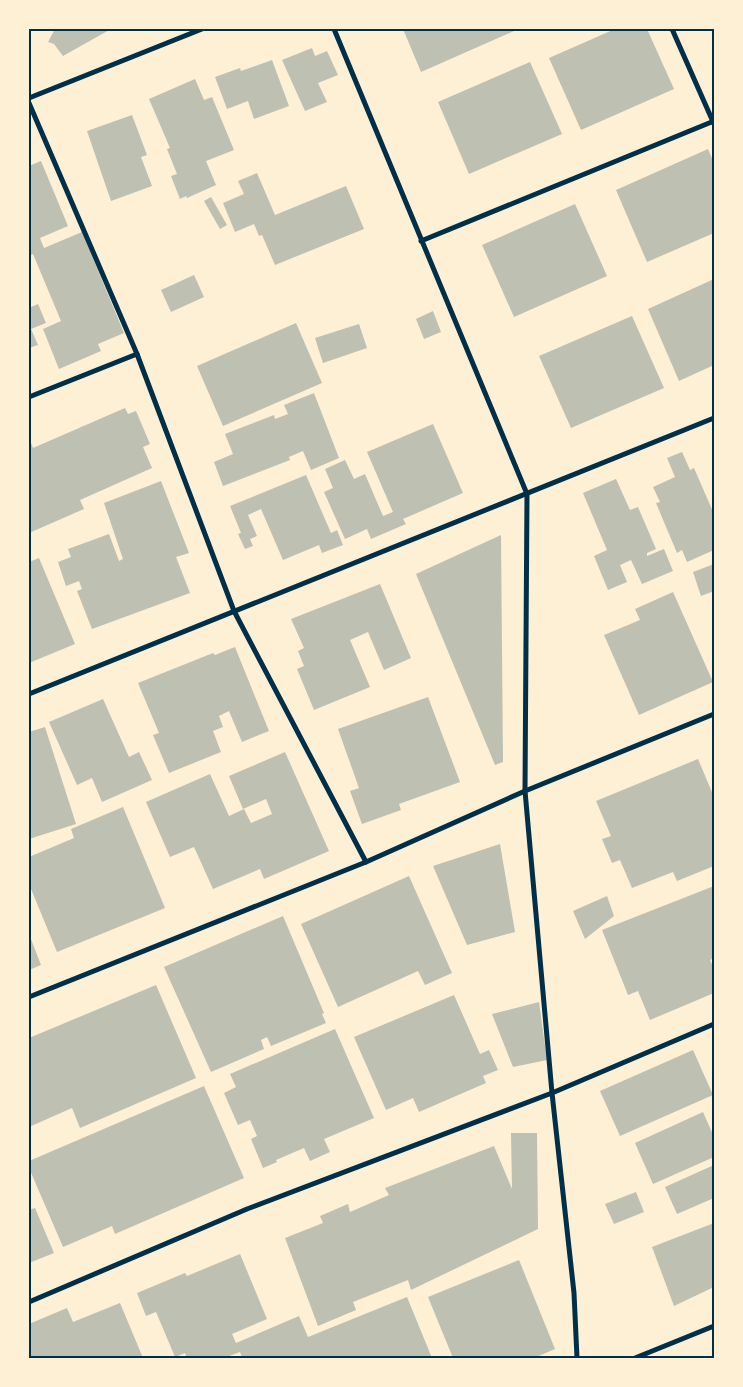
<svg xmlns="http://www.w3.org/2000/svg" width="743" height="1387" font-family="'Nunito Sans',sans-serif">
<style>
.building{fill:#bec0b2}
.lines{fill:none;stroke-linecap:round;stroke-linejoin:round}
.minor{stroke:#003049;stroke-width:5}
.neatline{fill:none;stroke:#003049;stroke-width:2}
</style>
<rect width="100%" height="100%" fill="#fdf0d5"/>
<g class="building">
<polygon points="55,29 111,29 63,56 54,44 48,42"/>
<polygon points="403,29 513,29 514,31 421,72"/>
<polygon points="615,29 647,29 674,89 581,130 549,58"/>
<polygon points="312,48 315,56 327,51 338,75 318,83 327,102 305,111 282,60"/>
<polygon points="272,60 289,106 254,119 248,101 227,109 215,77 240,68 241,71"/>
<polygon points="530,62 562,134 469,174 438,102"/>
<polygon points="195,79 204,100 212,97 234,150 206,161 216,185 187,198 186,196 180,199 171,176 177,174 167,149 170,148 149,99"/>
<polygon points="132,115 147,155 141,157 152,186 111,201 87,131"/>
<polygon points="708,149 714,163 714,233 647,262 616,190"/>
<polygon points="41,161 68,226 40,238 44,248 82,232 124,333 98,344 101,351 59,369 43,329 61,321 33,254 29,256 29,166"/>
<polygon points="257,173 275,215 346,186 364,229 275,265 262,235 259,236 254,224 235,232 223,203 244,194 238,181"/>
<polygon points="211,197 227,225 220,229 204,201"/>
<polygon points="575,204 607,276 514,317 482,245"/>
<polygon points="194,275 204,297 171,312 161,290"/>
<polygon points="714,279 714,365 679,381 648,309"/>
<polygon points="38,304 46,323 31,329 38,345 29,348 29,308"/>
<polygon points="433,311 441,332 424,339 416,319"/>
<polygon points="632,316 664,388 571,428 539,356"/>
<polygon points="296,323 322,383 223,426 197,366"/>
<polygon points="359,324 367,348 323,363 315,338"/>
<polygon points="314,393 339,458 311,470 303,451 289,457 290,460 223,486 214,462 233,454 225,434 274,415 275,419 288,414 284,405"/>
<polygon points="125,408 128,414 136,411 150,444 143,447 152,468 80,500 84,509 29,533 29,438 33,448"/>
<polygon points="433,424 463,493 403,519 406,524 371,539 367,529 345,539 324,492 333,488 325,469 345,460 354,479 365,474 383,516 393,512 367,452"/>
<polygon points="682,452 690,470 694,468 714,514 714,550 687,562 682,550 677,553 656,503 660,502 653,487 675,477 667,458"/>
<polygon points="306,475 331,533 337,530 343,545 322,553 319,545 283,560 261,509 248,515 257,536 250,539 253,546 245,549 238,534 241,533 230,506"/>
<polygon points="616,479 630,510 638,507 656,549 647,553 647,556 664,549 673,571 642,584 631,560 620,565 627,582 608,590 594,556 607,550 583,493"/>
<polygon points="161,481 189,553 176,557 190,593 92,629 77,591 82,589 79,581 66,586 58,562 71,557 68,549 109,534 119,561 123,559 104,503"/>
<polygon points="501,535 503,762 495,765 416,574"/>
<polygon points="39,558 75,644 29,663 29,562"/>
<polygon points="714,564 714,591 701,596 693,572"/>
<polygon points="380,584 411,658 384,670 368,632 350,640 370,687 314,710 297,669 304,666 298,651 304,648 291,619"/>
<polygon points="673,592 713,682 639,715 604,635 640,620 635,609"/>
<polygon points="235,647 269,731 242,742 229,711 219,716 223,727 213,731 221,752 169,773 153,735 159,733 138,683 213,653 215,655"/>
<polygon points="428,697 460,782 399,804 401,810 362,824 350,791 359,788 338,729"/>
<polygon points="103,699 129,757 139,752 152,780 102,802 92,778 77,785 49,722"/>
<polygon points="45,727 76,824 29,839 29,732"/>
<polygon points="285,752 329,851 264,879 260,869 213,889 194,847 170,857 146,802 210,774 229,816 244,809 251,823 272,814 266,799 243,809 229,776"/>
<polygon points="698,759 714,797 714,866 677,881 673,872 632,888 620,860 612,863 602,839 611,836 596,801"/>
<polygon points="123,807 165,908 57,952 29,884 29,857 74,838 71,829"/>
<polygon points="500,844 515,932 467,945 433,866"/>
<polygon points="409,876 452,973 425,985 418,971 338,1007 301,924"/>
<polygon points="714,886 714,958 710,960 714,969 714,993 650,1020 638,991 628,995 602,930"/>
<polygon points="607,896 614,916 585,939 573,911"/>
<polygon points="283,916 324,1013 322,1014 326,1023 271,1046 267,1037 261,1040 264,1049 211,1072 164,967"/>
<polygon points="29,934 41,965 29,970"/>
<polygon points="156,985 196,1078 80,1128 72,1108 29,1127 29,1038"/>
<polygon points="454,995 480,1054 489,1050 498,1070 483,1076 486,1083 419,1112 413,1098 386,1110 354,1037"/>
<polygon points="539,1002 547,1060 513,1067 492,1014"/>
<polygon points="335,1029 374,1118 324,1139 330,1152 310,1161 304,1148 276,1160 277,1162 263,1168 251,1139 257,1136 250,1120 238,1125 224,1093 236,1087 230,1074"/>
<polygon points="693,1050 713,1095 620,1136 600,1091"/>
<polygon points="204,1086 244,1178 115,1234 112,1226 63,1247 29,1168 29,1161"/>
<polygon points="703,1112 714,1137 714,1157 653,1184 635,1143"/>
<polygon points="511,1133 537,1133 538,1229 411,1290 408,1280 353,1302 356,1310 318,1326 285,1238 323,1223 320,1216 348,1204 350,1212 389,1195 385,1188 494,1146 512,1189"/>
<polygon points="714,1165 714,1198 677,1214 665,1187"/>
<polygon points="636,1192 644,1212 614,1224 605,1204"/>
<polygon points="35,1208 54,1253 29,1263 29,1210"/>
<polygon points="714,1223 714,1287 674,1306 652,1247"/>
<polygon points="240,1254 267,1319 232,1334 236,1343 299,1316 308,1337 407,1297 432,1358 242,1358 240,1352 224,1358 187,1358 185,1353 175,1357 156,1312 146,1316 137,1293 185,1273 187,1276"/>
<polygon points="519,1260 555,1349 534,1358 453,1358 428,1297"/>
<polygon points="120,1303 143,1358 31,1358 29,1354 29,1324 67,1308 73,1322"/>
</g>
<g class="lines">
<g class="minor">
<polyline points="334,29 527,494 525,791 552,1093 574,1293 577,1358"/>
<polyline points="672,29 714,124"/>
<polyline points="29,98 202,29"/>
<polyline points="29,103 137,354 234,611 366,862"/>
<polyline points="421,241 714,121"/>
<polyline points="29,397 137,354"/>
<polyline points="29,694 714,418"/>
<polyline points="29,997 366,862 525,791 714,714"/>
<polyline points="29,1302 247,1209 552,1093 714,1024"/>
<polyline points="635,1358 714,1326"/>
</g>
</g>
<rect width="743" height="1387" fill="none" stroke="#fdf0d5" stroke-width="60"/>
<rect x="30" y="30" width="683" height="1327" class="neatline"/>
</svg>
